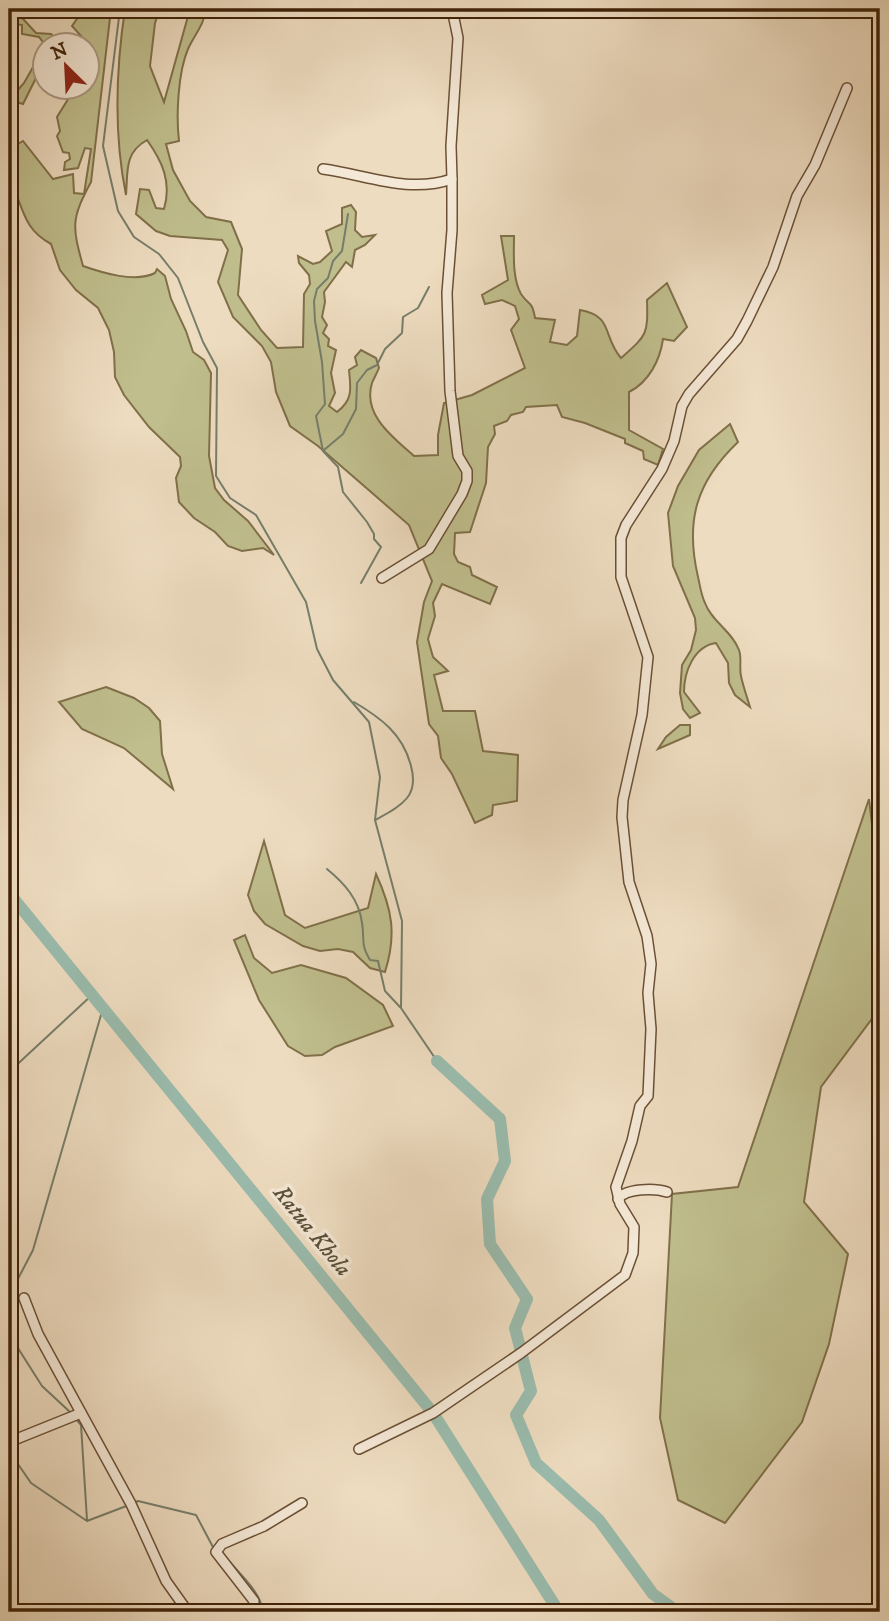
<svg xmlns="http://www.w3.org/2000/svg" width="889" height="1621" font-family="'IM FELL DW Pica',serif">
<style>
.green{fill:#c0be8d;stroke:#80704a;stroke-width:2}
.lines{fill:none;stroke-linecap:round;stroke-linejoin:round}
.stream{stroke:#767e6b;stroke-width:2}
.river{stroke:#9abcae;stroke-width:12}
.minor-casing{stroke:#6b5035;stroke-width:12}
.minor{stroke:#f4e8d6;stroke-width:9}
.labels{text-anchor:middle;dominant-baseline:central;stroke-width:7;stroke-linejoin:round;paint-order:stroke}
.water-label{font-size:23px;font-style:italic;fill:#5a5039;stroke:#f4e8d6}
</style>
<rect width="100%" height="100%" fill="#eedcc0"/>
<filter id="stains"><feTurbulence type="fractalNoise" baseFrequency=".00286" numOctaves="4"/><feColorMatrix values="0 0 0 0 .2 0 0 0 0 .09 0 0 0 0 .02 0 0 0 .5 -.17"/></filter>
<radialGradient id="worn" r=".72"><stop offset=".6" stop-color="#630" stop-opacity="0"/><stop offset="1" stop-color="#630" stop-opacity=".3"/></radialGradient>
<g class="green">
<polygon points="9,9 14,9 36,33 51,34 56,39 53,45 46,46 39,37 22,34 22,25 9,23"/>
<path d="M84 9H111L91 182C71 219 72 226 83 266 103 273 135 283 155 273L157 269 165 276 171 299 186 331 193 352 204 360 211 373 209 456 215 488 224 500 248 521 274 555 263 548 242 551 228 546 215 532 194 518 179 502 176 478 181 466 180 457 149 427 124 395 115 377 114 352 109 330 98 308 76 290 60 270 51 244C29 232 25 218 17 196L9 193V149L23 141 53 179 73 174 74 193 84 194 91 149 85 148 78 168 64 170 65 162 70 159 69 153 63 152 57 136 60 131 57 117 75 88H88V46L81 45 82 37 72 26Z"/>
<path d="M125 9H160L155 23 150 66 164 102 190 9H206C204 25 195 34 188 49 178 72 176 116 179 141L166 144 173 170 190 201 206 217 231 222 242 249 238 295 261 330 277 348 303 347 304 294 310 284 309 275 299 263 298 256 313 264 320 262 332 251 326 231 342 224V208L351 205 356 212 355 230 362 237 375 235 365 245 355 250 352 267 346 262 324 292 325 302 322 317 327 325 323 333 329 339 328 346 336 350 331 373 335 393 329 406 337 412C353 400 351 389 349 370L357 365 355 357 361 350 376 358 379 368C377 373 374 378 372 383 362 415 394 438 414 456L438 455V435L444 403 472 395 525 368 511 330 519 319 515 306 502 300 485 304 482 295 508 280 501 236H514C514 253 512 278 521 294 529 306 532 300 535 318L555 320 550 342 567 345 577 336 580 310C614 316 602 336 621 358 647 335 648 335 647 300L667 283 687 327 674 341 663 339C660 360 649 382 629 392V430L663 449 658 465 644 459 643 451 625 443V439L585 423 562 417 557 405 526 407 523 412 511 415 507 421 494 426 495 434 488 447 486 483 470 532 455 533 454 554 458 562 470 567 472 575 497 587 490 604 442 584 433 603 435 616 428 639 433 657 448 671 434 675 443 711H475L483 751 518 755 517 801 493 805 492 815 475 823 452 774 441 758 438 736 429 724 417 642 424 602 432 581 409 525 318 446 290 426 276 392 271 362 262 346 233 317 218 282 228 250 222 240 170 236 156 231 136 214 140 189 149 190 156 208 164 209C172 182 162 161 147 140 124 153 128 171 126 195 114 136 116 69 125 9Z"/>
<polygon points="45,46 45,60 23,104 9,100 24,83"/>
<path d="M730 424 738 442C696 482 685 521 698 577 700 585 701 595 705 603 712 622 732 631 739 650 742 658 739 668 741 676 743 686 747 697 750 707L735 695 729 683 728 663 716 643C694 646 684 672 684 692L700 713 690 718 683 709 680 693 682 665 691 650 696 630 695 618 673 566 668 513 678 486 699 450Z"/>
<polygon points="106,687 134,698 149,708 160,721 162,754 173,789 124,748 82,729 59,702"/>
<polygon points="680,725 690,725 690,735 658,749 666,737"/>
<polygon points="869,799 880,892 880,1008 821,1087 804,1202 848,1254 829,1344 802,1422 725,1523 678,1500 660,1418 672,1194 738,1187"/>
<path d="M264 841 285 915 305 928 368 908 376 874C392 909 397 934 385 972L370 968 353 952 338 949 320 951 303 946 265 924 254 911 248 895Z"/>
<polygon points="245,935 254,958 272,973 301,965 346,978 383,1005 393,1026 335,1047 322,1055 305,1056 288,1046 259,1000 234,940"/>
</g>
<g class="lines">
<g class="stream">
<polyline points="120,9 103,146 118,211 134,237 159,254 178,278 203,342 217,368 216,476 230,498 256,515 306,602 317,649 333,680 369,722 380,777 375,820 402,921 401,1008 437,1061"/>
<polyline points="348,214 342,251 333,261 328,278 317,289 314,301 315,321 322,362 325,404 316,416 323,451 338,467 343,492 367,522 374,534 374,539 381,547 361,583"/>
<polyline points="324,450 343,434 356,409 357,383 367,370 377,365 385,349 402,333 403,317 418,308 429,287"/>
<path d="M354 702C381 718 403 734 411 766 414 777 415 788 407 798 399 808 386 814 375 820"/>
<path d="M327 869C344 883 359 899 362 923 365 941 360 943 370 960L378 961 385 991 400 1007"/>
<polyline points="9,1072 92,995"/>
<polyline points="9,1296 33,1250 103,1008"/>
<polyline points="9,1334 42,1386 70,1412"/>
<polyline points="76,1419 81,1425 87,1520"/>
<polyline points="9,1451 31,1483 87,1521 129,1505"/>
<polyline points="134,1503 138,1501 196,1515 214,1549"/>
<path d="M227 1559C239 1573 261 1592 263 1612"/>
</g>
<g class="river">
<polyline points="9,893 433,1413 559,1612"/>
<polyline points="437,1061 500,1119 505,1161 487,1199 490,1244 527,1299 515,1328 531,1391 516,1415 536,1463 599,1520 653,1594 678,1612"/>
<polyline points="875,1612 880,1609"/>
</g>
<defs>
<g id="minor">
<path d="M323 169C367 175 408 194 452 179L451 146 458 38 452 9"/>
<polyline points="382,578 429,549 462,494 467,481 467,471 458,456 450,391 447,293 452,230 452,179"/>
<path d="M618 1199C626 1188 655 1188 667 1192"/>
<polyline points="24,1298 38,1334 131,1504 166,1581 188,1612"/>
<polyline points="9,1442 81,1413"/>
<polyline points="359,1449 433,1413 521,1353 625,1275 633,1253 634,1227 620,1204 616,1187 632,1141 640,1106 648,1096 651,1029 648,993 651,964 647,936 629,882 622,817 623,800 642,715 648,657 621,577 621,538 626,525 662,469 674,441 682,406 689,394 737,339 747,321 773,267 797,196 815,165 847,88"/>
<polyline points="253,1612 254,1601 216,1552 222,1544 264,1526 302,1503"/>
</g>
</defs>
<use href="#minor" class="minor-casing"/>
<use href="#minor" class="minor"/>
</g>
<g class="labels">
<g class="water-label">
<text transform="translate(312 1231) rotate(51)">Ratua Khola</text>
</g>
</g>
<rect width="889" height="1621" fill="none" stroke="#eedcc0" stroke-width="35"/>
<rect x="10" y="10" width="868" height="1600" fill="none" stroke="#3f2207" stroke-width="3.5"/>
<rect x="18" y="18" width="854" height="1586" fill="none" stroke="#3f2207" stroke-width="2"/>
<g transform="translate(66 66) rotate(336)"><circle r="33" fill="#f4e8d6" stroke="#ac9983" stroke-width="2"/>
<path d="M0-5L12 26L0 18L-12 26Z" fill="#8f2418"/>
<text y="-10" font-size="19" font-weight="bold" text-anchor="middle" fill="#3f2207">N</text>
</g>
<rect width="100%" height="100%" filter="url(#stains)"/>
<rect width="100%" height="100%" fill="url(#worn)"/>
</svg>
